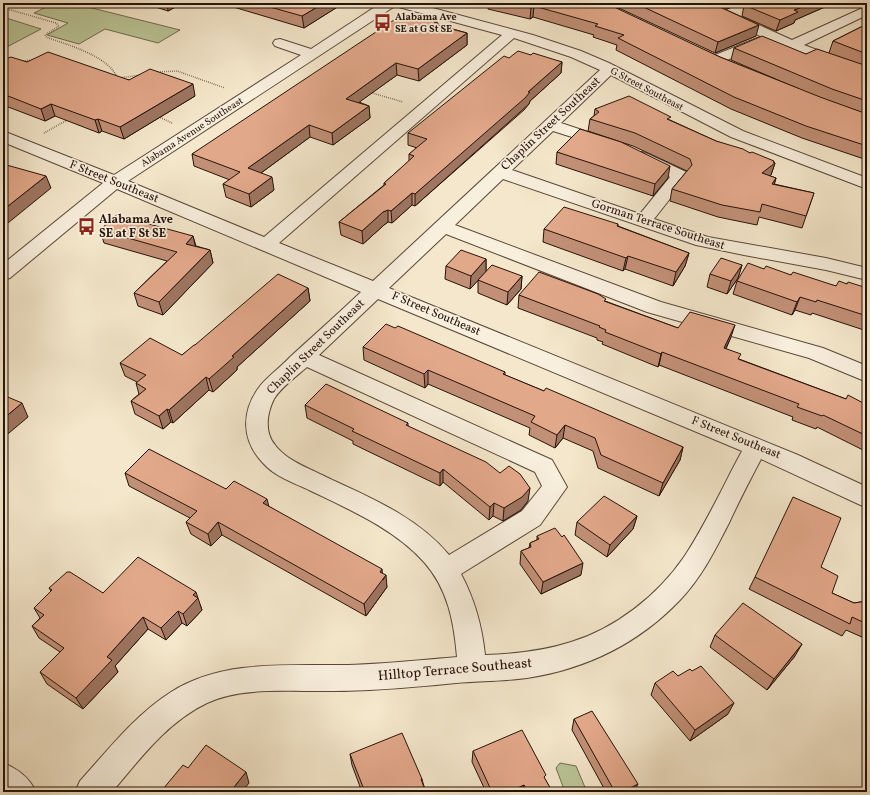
<svg xmlns="http://www.w3.org/2000/svg" width="870" height="795" font-family="Vollkorn,serif">
<style>
.green{fill:#bbc597;stroke:#706c50}
.lines{fill:none;stroke-linecap:round;stroke-linejoin:round}
.minor-casing{stroke:#5a473a;stroke-width:2}
.path{stroke:#261209;stroke-width:1.5;stroke-dasharray:0.5 1.5;stroke-linecap:butt}
.minor{fill:#f8efdd;fill-rule:evenodd}
.wall{fill:#c29077;stroke:#261209}
.shaded-wall{fill:#9e7661;stroke:#261209}
.building{fill:#e2a88a;stroke:#261209}
.labels{text-anchor:middle;dominant-baseline:central;stroke-width:3.5;stroke-linejoin:round;paint-order:stroke}
.far-poi-label{font-size:10px;font-weight:bold;fill:#261209;stroke:#f8efdd;text-anchor:start}
.far-street-label{font-size:10px;fill:#261209;stroke:#f8efdd}
.street-label{font-size:12px;fill:#261209;stroke:#f8efdd}
.poi-label{font-size:12px;font-weight:bold;fill:#261209;stroke:#f8efdd;text-anchor:start}
.near-street-label{font-size:14px;fill:#261209;stroke:#f8efdd}
</style>
<rect width="100%" height="100%" fill="#f4e7cb"/>
<filter id="stains"><feTurbulence type="fractalNoise" baseFrequency=".005" numOctaves="4"/><feColorMatrix values="0 0 0 0 .2 0 0 0 0 .09 0 0 0 0 .02 0 0 0 .5 -.17"/></filter>
<radialGradient id="worn" r=".72"><stop offset=".6" stop-color="#630" stop-opacity="0"/><stop offset="1" stop-color="#630" stop-opacity=".3"/></radialGradient>
<g class="green">
<polygon points="54,3 72,3 180,30 158,43 105,29 79,44 47,35 68,23 34,13"/>
<polygon points="3,17 41,29 3,49"/>
<polygon points="560,763 576,766 587,792 565,792 556,768"/>
</g>
<g class="lines">
<defs>
<g id="minor">
<path d="M381 3H414L533 35 581 51 609 63 743 131 867 178V189L731 137 611 75 561 123 609 139 611 142 609 145 603 147 597 145 553 131 512 170 640 214 670 177 636 160 634 157 636 154 642 152 648 154 686 172 688 176 654 219 708 237 826 258 867 268V280L826 270 744 255 696 245 503 179 455 225 661 302 823 348 867 366V382L809 358 647 312 446 234 389 288 798 455 867 487V508L761 459C750 480 739 501 729 523 715 550 702 577 680 600 639 643 586 669 527 678 504 681 480 681 456 683 415 687 374 691 333 691 294 692 243 686 207 703 167 722 140 759 112 792H75L80 781C108 750 135 715 171 692 224 659 288 666 348 665 384 664 421 660 457 657 454 622 448 589 424 562 395 529 348 509 309 490 294 483 274 476 263 463 241 440 241 411 260 386 268 376 281 367 290 357 314 335 338 314 361 292L117 189 10 278 3 280V264L103 183 3 142V131L114 175 301 55 275 46 273 43 275 40 280 39 311 49ZM395 6 502 35 264 237 128 181ZM514 38 571 57 600 70 373 281 279 243ZM378 299 742 451C723 486 706 524 684 557 658 595 615 629 571 642 543 651 514 654 485 655 482 626 475 600 461 574L540 525 567 487 552 460 319 355ZM307 367 535 472 542 486 522 511 449 555C418 517 369 497 326 477 309 468 287 461 275 445 264 432 267 413 274 399 281 387 297 376 307 367Z"/>
<polygon points="693,3 710,3 792,40 867,6 867,15 804,45 867,69 867,78 800,54 694,6"/>
<polygon points="760,37 765,38 767,41 765,44 720,63 710,63 708,60 710,57"/>
<path d="M3 763C18 769 29 777 36 792H3Z"/>
</g>
</defs>
<use href="#minor" class="minor-casing"/>
<g class="path">
<path d="M3 10H11L56 23 59 26 45 35 46 37C67 45 111 56 118 80"/>
<polyline points="21,61 34,60"/>
<polyline points="156,72 177,71 225,88"/>
<polyline points="118,78 141,75"/>
<polyline points="369,92 403,102"/>
<polyline points="157,116 172,123"/>
<polyline points="44,133 69,119"/>
</g>
<use href="#minor" class="minor"/>
</g>
<g class="wall">
<polygon points="143,3 183,3 168,11"/>
<polygon points="230,3 339,3 339,6 304,28 230,6"/>
<polygon points="488,3 602,3 720,57 799,89 731,60 734,48 806,54 829,53 833,41 867,24 867,160 802,138 731,109 616,50 617,45 593,37 594,35 533,17 530,19 488,9"/>
<polygon points="602,3 711,3 756,36 715,53 621,9"/>
<polygon points="713,3 742,3 727,9"/>
<polygon points="749,3 834,3 795,20 794,23 776,31 742,16 744,5"/>
<polygon points="436,21 436,23 438,23 438,25 467,33 467,45 419,81 397,75 359,102 369,106 370,118 333,145 310,137 261,173 274,190 251,207 226,197 223,184 230,180 194,166 192,154"/>
<polygon points="531,55 562,62 561,73 530,101 529,104 524,110 415,206 412,205 392,223 388,222 384,225 363,244 341,235 339,222 384,185 384,183 409,161 409,154 417,148 408,145 408,133"/>
<polygon points="3,60 27,62 129,80 195,96 124,139 102,131 99,133 55,116 45,121 3,105"/>
<polygon points="595,109 670,120 716,141 750,153 775,163 771,175 770,176 776,178 774,184 814,193 802,228 759,217 757,225 718,217 670,201 672,189 687,171 633,146 588,131 590,119 594,116"/>
<polygon points="557,152 668,178 653,196 556,164"/>
<polygon points="618,224 618,226 689,253 685,266 673,286 625,269 623,271 543,242 544,229"/>
<polygon points="100,230 193,236 196,246 210,250 213,263 163,315 138,306 134,293 167,261 104,243"/>
<polygon points="486,259 486,272 522,276 521,289 507,305 478,293 478,280 470,289 445,279 446,266"/>
<polygon points="742,265 738,278 727,294 707,287 710,274"/>
<polygon points="764,269 791,275 836,286 847,284 867,288 867,331 812,313 811,315 795,310 792,315 733,294 737,281"/>
<polygon points="308,288 310,301 237,367 237,370 213,392 209,390 173,423 171,422 163,429 135,414 131,401 139,394 136,383 137,382 125,376 120,363 182,355 195,345"/>
<polygon points="519,295 605,301 678,328 731,337 726,349 739,359 846,399 867,405 867,452 817,427 816,429 792,420 793,417 659,365 658,367 602,344 603,342 597,340 597,338 518,308"/>
<polygon points="363,347 505,372 505,375 544,391 683,447 680,460 659,496 598,468 593,451 563,438 555,448 529,435 530,428 428,384 425,388 364,360"/>
<polygon points="305,405 408,423 408,426 528,501 521,510 503,521 493,516 489,520 443,482 440,486 353,444 353,441 307,418"/>
<polygon points="125,473 226,489 268,506 382,573 387,587 366,616 222,535 211,546 191,534 186,522 190,518 129,486"/>
<polygon points="637,516 633,529 607,557 575,535 577,522"/>
<polygon points="537,536 581,575 541,594 520,564 521,551 529,548 530,543 537,540"/>
<polygon points="821,567 832,593 854,603 867,601 867,638 864,638 846,630 842,636 749,589 755,577"/>
<polygon points="49,588 103,593 200,604 202,610 187,626 182,623 166,640 148,629 115,666 118,672 83,709 47,684 40,672 60,652 39,638 32,626 40,618 34,608 51,591"/>
<polygon points="715,635 795,656 767,690 710,647"/>
<polygon points="678,676 728,714 690,741 651,695 655,683"/>
<polygon points="574,719 634,792 606,792 572,730"/>
<polygon points="473,751 545,779 552,792 486,792 472,762"/>
<polygon points="350,754 422,779 423,783 426,792 362,792 352,765"/>
</g>
<g class="shaded-wall">
<polygon points="167,3 183,3 168,11"/>
<polygon points="324,3 339,3 339,6 304,28 302,16"/>
<polygon points="728,3 742,3 727,9"/>
<polygon points="812,3 834,3 795,20 794,23 776,31 780,20 794,10"/>
<polygon points="534,6 533,17 530,19 531,8"/>
<polygon points="759,25 756,36 715,53 718,42"/>
<polygon points="467,33 467,45 419,81 418,69"/>
<polygon points="562,62 561,73 530,101 529,104 415,206 415,194 528,92"/>
<polygon points="396,63 397,75 347,111 346,99"/>
<polygon points="193,84 195,96 124,139 120,127"/>
<polygon points="51,104 55,116 45,121 41,109"/>
<polygon points="369,106 370,118 333,145 332,133"/>
<polygon points="98,119 102,131 99,133 95,120"/>
<polygon points="309,125 310,137 250,181 248,168"/>
<polygon points="774,161 773,164 775,163 771,175 758,186 762,173"/>
<polygon points="670,166 668,178 653,196 655,184"/>
<polygon points="46,176 51,188 3,227 3,210"/>
<polygon points="272,177 274,190 251,207 249,194"/>
<polygon points="776,178 773,190 772,184"/>
<polygon points="412,193 412,205 392,223 391,211"/>
<polygon points="388,210 388,222 384,225 363,244 362,231 383,212"/>
<polygon points="193,236 196,249 186,244"/>
<polygon points="210,250 213,263 163,315 159,302"/>
<polygon points="689,253 685,266 673,286 676,272"/>
<polygon points="628,256 625,269 623,271 626,258"/>
<polygon points="486,259 486,272 470,289 471,276"/>
<polygon points="742,265 738,278 727,294 731,281"/>
<polygon points="522,276 521,289 507,305 508,292"/>
<polygon points="308,288 310,301 237,367 237,370 213,392 209,379 232,356"/>
<polygon points="800,297 795,310 792,315 797,302"/>
<polygon points="735,325 731,337 720,361 724,348"/>
<polygon points="662,352 659,365 658,367 661,354"/>
<polygon points="428,370 428,384 425,388 424,374"/>
<polygon points="206,377 209,390 173,423 169,410"/>
<polygon points="3,384 8,394 3,398"/>
<polygon points="22,403 28,417 3,438 3,419"/>
<polygon points="167,409 171,422 163,429 159,416"/>
<polygon points="565,425 563,438 555,448 557,435"/>
<polygon points="683,447 680,460 659,496 663,483"/>
<polygon points="443,469 443,482 440,486 440,473"/>
<polygon points="530,488 528,501 521,510 503,521 504,508"/>
<polygon points="267,499 270,511 263,503"/>
<polygon points="494,503 493,516 489,520 490,507"/>
<polygon points="637,516 633,529 607,557 610,545"/>
<polygon points="218,522 222,535 211,546 208,534"/>
<polygon points="583,563 581,575 541,594 543,582"/>
<polygon points="382,569 383,580 386,575 387,587 366,616 364,604 380,572"/>
<polygon points="196,592 202,610 187,626 183,614 193,595"/>
<polygon points="178,611 182,623 166,640 161,628"/>
<polygon points="143,617 148,629 115,666 118,672 83,709 76,698 107,657"/>
<polygon points="802,644 795,656 767,690 774,679"/>
<polygon points="734,703 728,714 690,741 695,730"/>
<polygon points="246,772 249,783 242,792 230,792"/>
<polygon points="638,784 634,792 622,792"/>
<polygon points="524,785 523,792 509,792"/>
</g>
<g class="building">
<polygon points="256,3 324,3 302,16"/>
<polygon points="510,3 602,3 612,6 720,57 820,97 867,114 867,146 806,126 734,97 618,38 624,35 595,26 598,24 534,6 531,8"/>
<polygon points="635,3 711,3 759,25 718,42"/>
<polygon points="749,3 812,3 794,10 798,12 780,20 744,5"/>
<polygon points="403,14 436,21 434,22 438,23 436,25 467,33 418,69 396,63 346,99 369,106 332,133 309,125 248,168 272,177 249,194 223,184 240,172 192,154"/>
<polygon points="867,24 867,54 833,41"/>
<polygon points="762,36 806,54 817,49 867,66 867,101 832,89 734,48"/>
<polygon points="518,51 531,55 533,53 562,62 528,92 530,92 525,98 415,194 412,193 391,211 388,210 383,212 362,231 339,222 386,184 384,183 392,176 414,156 409,154 427,139 408,133 504,56 509,58"/>
<polygon points="48,52 129,80 150,69 193,84 120,127 98,119 95,120 51,104 41,109 3,94 3,60 11,57 27,62"/>
<polygon points="629,96 671,117 667,119 716,141 743,149 750,153 752,152 774,161 773,162 775,163 762,173 776,178 772,184 814,193 806,216 762,204 760,212 722,205 672,189 692,165 690,159 635,133 590,119 599,112 595,109"/>
<polygon points="580,129 621,142 670,166 655,184 557,152"/>
<polygon points="3,164 46,176 3,210"/>
<polygon points="564,207 618,224 617,226 689,253 676,272 628,256 626,258 544,229"/>
<polygon points="116,215 193,236 186,244 210,250 159,302 134,293 177,252 100,230"/>
<polygon points="461,250 486,259 471,276 446,266"/>
<polygon points="721,258 742,265 731,281 710,274"/>
<polygon points="748,263 764,269 766,266 791,275 793,272 836,286 839,281 847,284 848,282 867,288 867,316 817,300 816,302 800,297 797,302 737,281"/>
<polygon points="492,265 522,276 508,292 478,280"/>
<polygon points="539,272 598,294 606,299 604,301 678,328 690,312 735,325 724,348 741,354 738,359 846,399 848,395 867,405 867,436 823,415 822,416 797,407 799,404 662,352 661,354 605,332 606,330 599,327 600,326 519,295"/>
<polygon points="278,274 308,288 232,356 234,357 209,379 206,377 169,410 167,409 159,416 131,401 146,389 136,383 146,375 120,363 150,338 182,355 194,345 195,345"/>
<polygon points="386,324 395,328 398,326 505,372 503,374 544,391 546,388 683,447 663,483 601,455 595,438 565,425 557,435 531,422 535,416 428,370 424,374 363,347"/>
<polygon points="326,384 408,423 406,425 486,462 500,473 509,466 520,474 530,488 522,497 504,508 494,503 490,507 443,469 440,473 352,431 354,429 305,405"/>
<polygon points="3,395 22,403 3,419"/>
<polygon points="149,449 226,489 234,481 267,499 263,503 382,569 380,572 386,575 364,604 218,522 208,534 186,522 197,511 125,473"/>
<polygon points="604,496 637,516 610,545 577,522"/>
<polygon points="793,497 841,518 821,567 838,576 832,593 854,603 867,601 867,624 852,617 850,624 755,577"/>
<polygon points="555,528 562,537 564,535 583,563 543,582 521,551 531,547 530,543 539,539 537,536"/>
<polygon points="138,557 196,592 193,595 198,598 183,614 178,611 161,628 143,617 107,657 112,660 76,698 40,672 64,648 32,626 44,615 34,608 52,590 49,588 67,572 70,572 103,593"/>
<polygon points="743,603 802,644 774,679 715,635"/>
<polygon points="701,666 734,703 695,730 655,683 673,671 678,676 690,669 692,671"/>
<polygon points="592,711 638,784 622,792 615,792 574,719"/>
<polygon points="522,730 546,775 544,777 552,791 550,792 528,792 524,785 509,792 492,792 473,751"/>
<polygon points="402,733 422,779 421,779 425,790 420,792 365,792 350,754"/>
<polygon points="206,745 246,772 230,792 168,792 163,789 183,765 188,768"/>
</g>
<defs>
<symbol id="bus-bare" viewBox="-9 -9 18 18"><path d="M-5-6H5V4H4V6H2V4H-2V6H-4V4H-5ZM-3.5-4V0h7V-4ZM-3.5 1.2v1.5H-2V1.2ZM2 1.2v1.5H3.5V1.2Z" fill="#8f2418" stroke="#f8efdd" stroke-width="2.5" paint-order="stroke"/></symbol>
</defs>
<g fill-rule="evenodd">
<use href="#bus-bare" x="370" y="10" width="25" height="25"/>
<use href="#bus-bare" x="74" y="214" width="25" height="25"/>
</g>
<g class="labels">
<g class="far-poi-label">
<text x="395" y="17">Alabama Ave<tspan x="395" dy="12">SE at G St SE</tspan></text>
</g>
<g class="far-street-label">
<text transform="translate(647 89) rotate(28)">G Street Southeast</text>
<text transform="translate(192 132) rotate(-33)">Alabama Avenue Southeast</text>
</g>
<g class="street-label">
<text transform="translate(551 124) rotate(-43)">Chaplin Street Southeast</text>
<text transform="translate(114 182) rotate(22)">F Street Southeast</text>
<text transform="translate(658 225) rotate(18)">Gorman Terrace Southeast</text>
<text transform="translate(436 314) rotate(23)">F Street Southeast</text>
<text transform="translate(316 347) rotate(-44)">Chaplin Street Southeast</text>
<text transform="translate(736 438) rotate(22)">F Street Southeast</text>
</g>
<g class="poi-label">
<text x="99" y="220">Alabama Ave<tspan x="99" dy="14">SE at F St SE</tspan></text>
</g>
<g class="near-street-label">
<text transform="translate(455 670) rotate(-5)">Hilltop Terrace Southeast</text>
</g>
</g>
<rect width="870" height="795" fill="none" stroke="#f4e7cb" stroke-width="16"/>
<rect x="4" y="4" width="862" height="787" fill="none" stroke="#261209" stroke-width="2"/>
<rect x="8" y="8" width="854" height="779" fill="none" stroke="#261209"/>
<rect width="100%" height="100%" filter="url(#stains)"/>
<rect width="100%" height="100%" fill="url(#worn)"/>
</svg>
